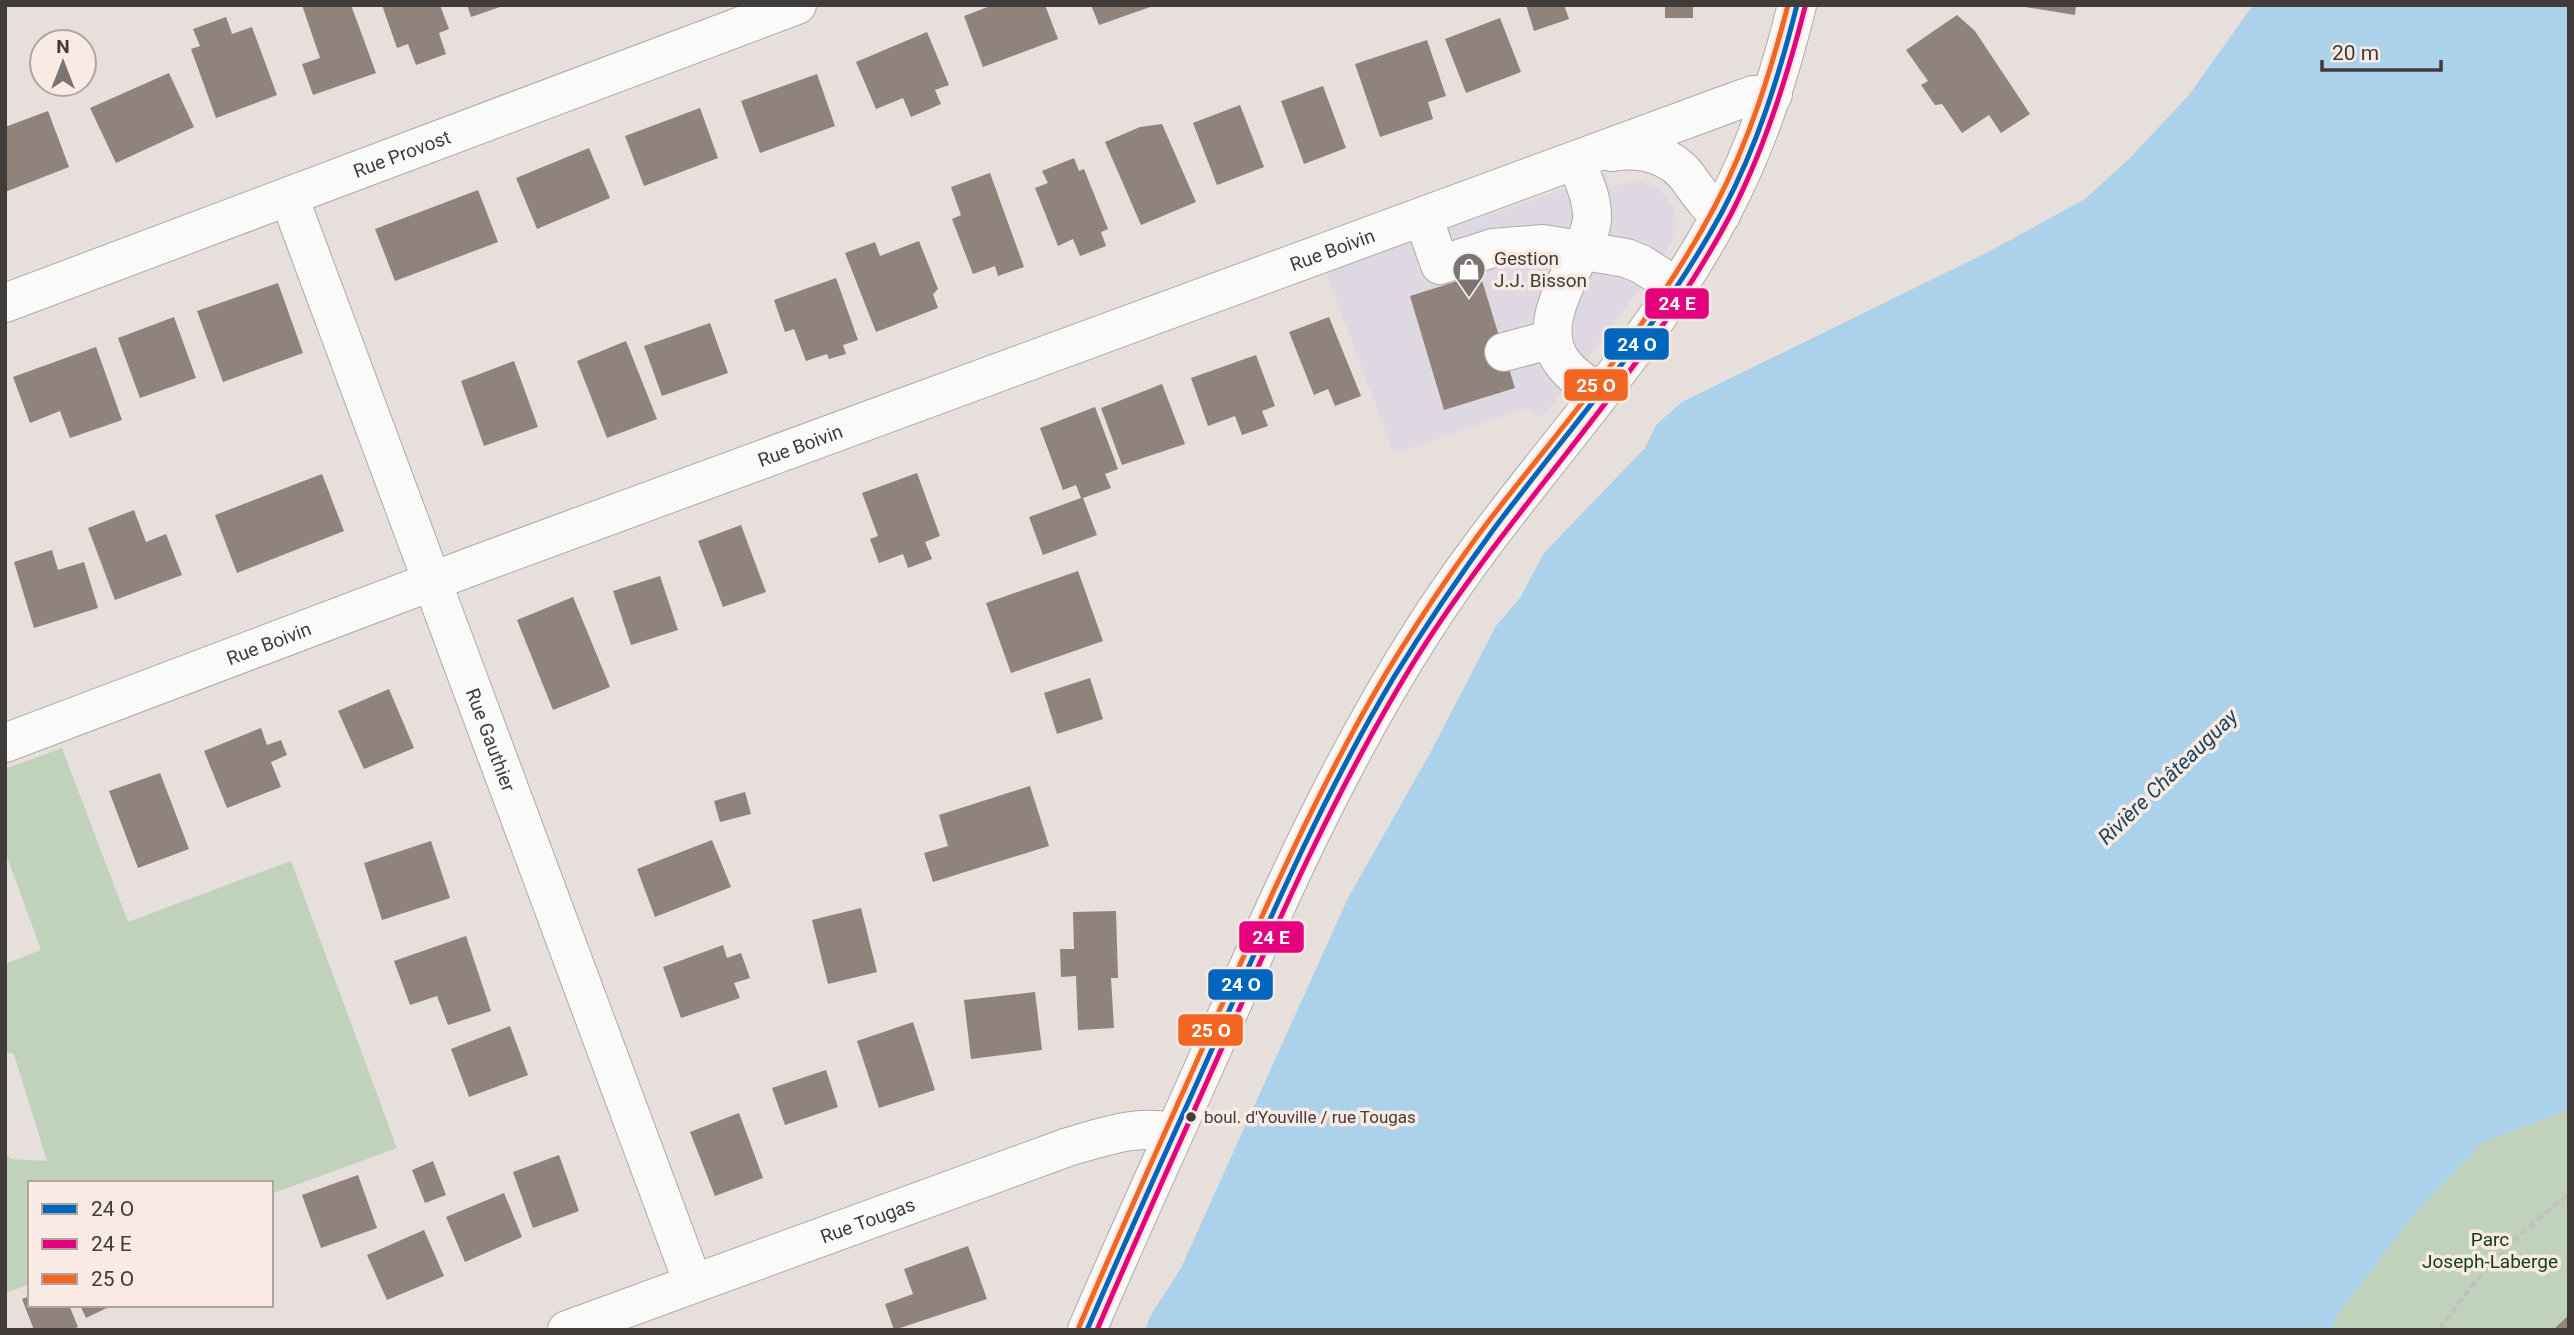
<svg xmlns="http://www.w3.org/2000/svg" width="2574" height="1335" font-family="Roboto,sans-serif">
<style>
.commercial{fill:#ded8e3}
.green{fill:#c0d1bc}
.water{fill:#abd1eb}
.building{fill:#8f837c}
.lines{fill:none;stroke-linecap:round;stroke-linejoin:round}
.minor-casing{stroke:#afaaa7;stroke-width:40}
.path{stroke:#c3c0bf;stroke-width:4.5;stroke-dasharray:7 3.5;stroke-linecap:butt}
.minor{stroke:#fbfafa;stroke-width:38}
.bus-1-casing{stroke:#f9ebe4;stroke-width:10}
.bus-2-casing{stroke:#f9ebe4;stroke-width:10}
.bus-3-casing{stroke:#f9ebe4;stroke-width:10}
.bus-1{stroke:#0065bd;stroke-width:5}
.bus-2{stroke:#e5007d;stroke-width:5}
.bus-3{stroke:#f26522;stroke-width:5}
.bus-dot{fill:#413b39;stroke:#f9ebe4;stroke-width:2.5}
.labels{text-anchor:middle;dominant-baseline:central;stroke-width:7;stroke-linejoin:round;paint-order:stroke}
.bus-label{font-size:17px;fill:#413b39;stroke:#f9ebe4;text-anchor:start}
.street-label{font-size:19px;fill:#413b39;stroke:#f9ebe4}
.poi-label{font-size:19px;fill:#413b39;stroke:#f9ebe4;text-anchor:start}
.park-label{font-size:19px;fill:#104217;stroke:#f9ebe4}
.water-label{font-size:21px;font-style:italic;fill:#1b4661;stroke:#f9ebe4}
.line-badge{stroke:#f9ebe4;stroke-width:2.5}
.badge-label{font-size:19px;text-anchor:middle;font-weight:bold;fill:#fff}
</style>
<rect width="100%" height="100%" fill="#e6dfdc"/>
<polygon class="commercial" points="1606,175 1610,186 1641,181 1660,190 1673,207 1676,226 1672,240 1663,258 1542,418 1526,408 1394,454 1325,270"/>
<g class="green">
<polygon points="62,748 128,922 291,861 397,1148 271,1194 271,1183 30,1183 30,1284 5,1293 5,1152 11,1159 47,1161 14,1054 5,1052 5,964 41,950 5,851 5,769"/>
<polygon points="2569,1106 2569,1330 2331,1330 2338,1314 2415,1213 2482,1143 2562,1112"/>
</g>
<polygon class="water" points="2253,5 2569,5 2569,1106 2562,1112 2482,1143 2415,1213 2338,1314 2331,1330 1145,1330 1151,1315 1181,1268 1348,898 1428,757 1496,626 1520,598 1544,553 1645,448 1656,425 1682,402 1992,250 2085,199 2130,158 2189,95"/>
<g class="building">
<polygon points="302,5 351,5 376,73 313,95 302,64 320,58"/>
<polygon points="382,5 440,5 449,29 439,33 446,54 416,65 408,44 397,48"/>
<polygon points="467,5 503,5 503,6 471,17"/>
<polygon points="993,5 1045,5 1058,39 983,67 964,16"/>
<polygon points="1091,5 1153,5 1153,6 1099,25"/>
<polygon points="1526,5 1564,5 1569,19 1534,31"/>
<rect x="1665" y="5" width="28" height="13"/>
<polygon points="2013,5 2076,5 2075,15"/>
<polygon points="1957,15 1975,31 2030,114 2001,133 1989,115 1962,133 1942,104 1935,105 1921,85 1928,81 1906,50"/>
<polygon points="226,17 232,34 252,27 277,95 216,118 191,49 200,46 193,29"/>
<polygon points="1500,18 1521,72 1466,93 1445,39"/>
<polygon points="927,32 949,85 935,90 941,104 911,117 903,98 876,109 856,62"/>
<polygon points="1427,40 1446,96 1428,102 1433,119 1380,137 1355,64"/>
<polygon points="169,73 194,127 116,163 90,108"/>
<polygon points="817,74 835,126 760,153 741,101"/>
<polygon points="1323,86 1346,148 1304,164 1281,101"/>
<polygon points="1240,105 1264,167 1217,185 1193,123"/>
<polygon points="700,108 718,158 644,186 625,136"/>
<polygon points="48,111 69,167 5,192 5,127"/>
<polygon points="1162,124 1196,202 1141,225 1105,142 1140,127"/>
<polygon points="589,148 610,198 537,229 516,178"/>
<polygon points="1074,158 1079,171 1084,169 1108,229 1101,232 1106,246 1080,256 1073,239 1058,246 1035,188 1048,183 1042,171"/>
<polygon points="990,173 1024,267 998,276 995,266 973,274 952,219 961,215 951,187"/>
<polygon points="478,190 498,242 395,281 375,229"/>
<polygon points="919,241 938,289 933,294 938,308 876,332 845,253 875,242 880,256"/>
<polygon points="1480,274 1515,388 1444,410 1410,296"/>
<polygon points="836,278 858,340 843,345 846,354 829,359 827,354 806,361 794,329 785,332 774,300"/>
<polygon points="278,283 303,353 223,382 197,311"/>
<polygon points="174,317 196,378 140,398 118,338"/>
<polygon points="1329,317 1361,396 1335,406 1328,389 1314,395 1289,332"/>
<polygon points="710,323 728,373 662,396 644,346"/>
<polygon points="626,341 657,419 607,438 577,361"/>
<polygon points="96,347 122,420 70,438 60,411 30,423 13,377"/>
<polygon points="1256,355 1275,406 1262,411 1268,426 1242,435 1235,416 1208,426 1191,378"/>
<polygon points="514,361 538,427 484,446 461,381"/>
<polygon points="1162,384 1185,444 1122,465 1101,408"/>
<polygon points="1095,407 1118,469 1105,474 1111,488 1083,498 1097,535 1043,555 1029,517 1081,498 1076,485 1063,490 1040,428"/>
<polygon points="917,473 940,536 925,542 932,559 908,568 903,554 879,563 870,539 878,536 862,493"/>
<polygon points="322,474 344,531 237,573 215,515"/>
<polygon points="134,510 146,542 166,534 182,575 115,600 88,528"/>
<polygon points="741,525 766,592 723,607 698,541"/>
<polygon points="52,550 58,570 84,562 98,608 34,628 14,562"/>
<polygon points="1078,571 1103,641 1011,673 986,603"/>
<polygon points="660,576 678,630 631,645 613,591"/>
<polygon points="573,597 610,687 553,710 517,620"/>
<polygon points="1090,678 1103,719 1057,734 1044,693"/>
<polygon points="389,689 414,748 364,769 338,711"/>
<polygon points="261,728 267,745 281,740 287,755 271,762 281,787 227,808 204,751"/>
<polygon points="160,773 189,849 138,868 109,791"/>
<polygon points="1030,786 1049,846 933,882 924,853 948,846 939,815"/>
<polygon points="745,792 751,814 720,822 714,801"/>
<polygon points="712,840 731,887 655,917 637,869"/>
<polygon points="431,841 450,898 382,920 364,863"/>
<polygon points="861,908 877,972 828,984 812,920"/>
<polygon points="1116,911 1118,978 1111,978 1114,1028 1078,1030 1076,976 1061,977 1060,949 1074,949 1073,912"/>
<polygon points="466,936 491,1011 448,1025 437,996 410,1005 394,961"/>
<polygon points="723,945 727,958 741,953 750,978 734,983 740,998 681,1018 663,967"/>
<polygon points="1035,992 1042,1050 971,1059 964,1000"/>
<polygon points="913,1022 935,1090 879,1108 857,1041"/>
<polygon points="510,1026 528,1075 469,1097 451,1049"/>
<polygon points="826,1070 838,1107 785,1125 772,1088"/>
<polygon points="739,1113 763,1178 715,1196 690,1132"/>
<polygon points="559,1155 579,1211 533,1228 513,1172"/>
<polygon points="433,1161 446,1195 425,1203 412,1170"/>
<polygon points="358,1175 377,1228 321,1248 302,1195"/>
<polygon points="504,1193 522,1237 465,1262 446,1217"/>
<polygon points="424,1230 444,1276 387,1300 367,1255"/>
<polygon points="968,1246 987,1299 894,1330 885,1304 913,1294 904,1269"/>
<polygon points="30,1296 30,1305 69,1305 78,1327 70,1330 34,1330 22,1299"/>
<polygon points="80,1305 113,1305 86,1318"/>
<polygon points="2569,1315 2569,1330 2553,1330"/>
</g>
<g class="lines">
<defs>
<g id="minor">
<path d="M1612 152C1642 147 1674 155 1691 182 1701 195 1706 205 1721 215"/>
<path d="M1576 161C1583 179 1593 199 1592 219 1591 233 1583 247 1577 259 1563 289 1539 331 1562 362 1571 375 1586 384 1599 394"/>
<path id="s1" d="M289 197 693 1283"/>
<polyline points="1423,217 1440,265 1493,248 1543,244 1626,258 1641,264 1677,287"/>
<path id="s2" d="M5 303 797 5"/>
<polyline points="1504,352 1553,339"/>
<path id="s3" d="M5 743 486 561 1736 101 1753 95 1773 94"/>
<path id="s4" d="M567 1330 1068 1147C1100 1138 1140 1123 1174 1133"/>
<path d="M1087 1330C1129 1232 1174 1135 1217 1038 1278 899 1340 760 1422 632 1514 486 1642 364 1722 212 1757 146 1779 78 1797 5"/>
</g>
</defs>
<use href="#minor" class="minor-casing"/>
<path class="path" d="M2440 1330C2473 1277 2520 1232 2569 1194"/>
<use href="#minor" class="minor"/>
<defs>
<path id="bus-1" d="M1087 1330C1129 1232 1174 1135 1217 1038 1271 916 1325 792 1394 677 1426 625 1460 575 1496 526 1574 423 1660 326 1722 212 1757 147 1779 76 1797 5"/>
<path id="bus-2" d="M1097 1330C1139 1232 1183 1136 1226 1039 1282 912 1339 784 1412 665 1509 508 1645 377 1731 214 1765 148 1787 78 1805 7"/>
<path id="bus-3" d="M1079 1327C1121 1229 1165 1133 1208 1036 1263 913 1317 790 1385 675 1418 621 1453 568 1491 518 1570 416 1656 319 1716 204 1749 141 1770 74 1788 5"/>
</defs>
<use href="#bus-1" class="bus-1-casing"/>
<use href="#bus-2" class="bus-2-casing"/>
<use href="#bus-3" class="bus-3-casing"/>
<use href="#bus-1" class="bus-1"/>
<use href="#bus-2" class="bus-2"/>
<use href="#bus-3" class="bus-3"/>
</g>
<defs>
<symbol id="shop-pin" viewBox="-11 -11 22 30"><path d="M0 17L-7.5 6A9.5 9.5 0 1 1 7.5 6Z" fill="#7b7472" stroke="#f9ebe4"/><path d="M-5-2.5h2.3a2.7 3.5 0 0 1 5.4 0H5L5.5 6h-11ZM-1.5-2.5h3a1.5 2.3 0 0 0-3 0Z" fill="#fff"/></symbol>
</defs>
<g fill-rule="evenodd">
<use href="#shop-pin" x="1450" y="250" width="38" height="52"/>
</g>
<circle class="bus-dot" cx="1191" cy="1117" r="6"/>
<g class="labels">
<g class="bus-label">
<text x="1204" y="1117">boul. d'Youville / rue Tougas</text>
</g>
<g class="street-label">
<text stroke="none"><textPath href="#s2" startOffset="424">Rue Provost</textPath></text>
<text stroke="none"><textPath href="#s3" startOffset="1416">Rue Boivin</textPath></text>
<text stroke="none"><textPath href="#s3" startOffset="849">Rue Boivin</textPath></text>
<text stroke="none"><textPath href="#s3" startOffset="282">Rue Boivin</textPath></text>
<text stroke="none"><textPath href="#s1" startOffset="579">Rue Gauthier</textPath></text>
<text stroke="none"><textPath href="#s4" startOffset="320">Rue Tougas</textPath></text>
</g>
<g class="poi-label">
<text x="1494" y="258">Gestion<tspan x="1494" dy="22">J.J. Bisson</tspan></text>
</g>
<g class="park-label">
<text x="2490" y="1239">Parc<tspan x="2490" dy="22">Joseph-Laberge</tspan></text>
</g>
<g class="water-label">
<text transform="translate(2168 777) rotate(-44)">Rivière Châteauguay</text>
</g>
</g>
<g class="line-badge">
<rect x="1644" y="287" width="66" height="33" rx="7" fill="#e5007d"/>
<rect x="1603" y="327" width="67" height="34" rx="7" fill="#0065bd"/>
<rect x="1563" y="368" width="66" height="34" rx="7" fill="#f26522"/>
<rect x="1238" y="920" width="67" height="34" rx="7" fill="#e5007d"/>
<rect x="1207" y="968" width="67" height="33" rx="7" fill="#0065bd"/>
<rect x="1177" y="1013" width="67" height="34" rx="7" fill="#f26522"/>
</g>
<g class="badge-label">
<text x="1677" y="310">24 E</text>
<text x="1637" y="351">24 O</text>
<text x="1596" y="392">25 O</text>
<text x="1271" y="944">24 E</text>
<text x="1241" y="991">24 O</text>
<text x="1211" y="1037">25 O</text>
</g>
<rect width="2574" height="1335" fill="none" stroke="#413b39" stroke-width="14"/>
<rect x="28" y="1181" width="245" height="126" fill="#f9ebe4" stroke="#afa5a0" stroke-width="2"/>
<rect x="42" y="1204" width="35" height="10" fill="#0065bd" stroke="#afa5a0" stroke-width="2"/>
<text x="91" y="1216" font-size="21" fill="#413b39">24 O</text>
<rect x="42" y="1239" width="35" height="10" fill="#e5007d" stroke="#afa5a0" stroke-width="2"/>
<text x="91" y="1251" font-size="21" fill="#413b39">24 E</text>
<rect x="42" y="1274" width="35" height="10" fill="#f26522" stroke="#afa5a0" stroke-width="2"/>
<text x="91" y="1286" font-size="21" fill="#413b39">25 O</text>
<g transform="translate(63 63)"><circle r="33" fill="#f9ebe4" stroke="#afa5a0" stroke-width="2"/>
<path d="M0-5L12 26L0 18L-12 26Z" fill="#7b7472"/>
<text y="-10" font-size="19" font-weight="bold" text-anchor="middle" fill="#413b39">N</text>
</g>
<path d="M2322 60v10h119v-10" fill="none" stroke="#413b39" stroke-width="3.5"/>
<text x="2332" y="60" font-size="21" fill="#413b39" stroke="#f9ebe4" stroke-width="5" paint-order="stroke">20 m</text>
</svg>
